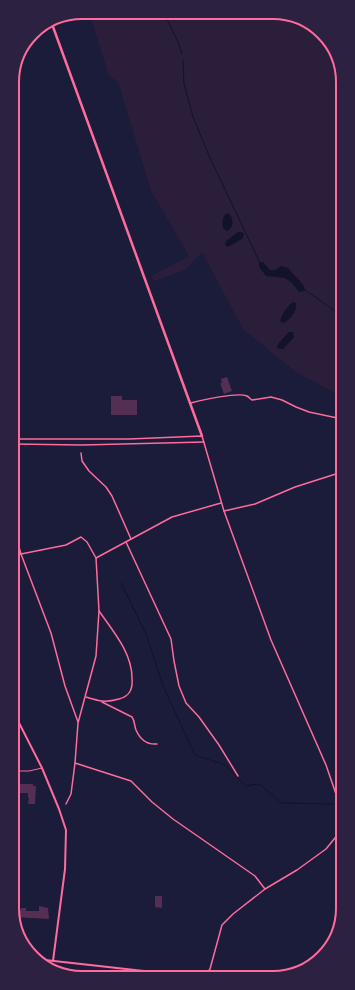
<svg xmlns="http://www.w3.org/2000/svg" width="355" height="990" font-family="Roboto,sans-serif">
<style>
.green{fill:#2a1e3b}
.water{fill:#12122b}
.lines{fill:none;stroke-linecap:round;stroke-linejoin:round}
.stream{stroke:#12122b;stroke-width:1}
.building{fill:#542f53}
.service{stroke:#ff6b9d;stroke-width:1}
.minor{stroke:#ff6b9d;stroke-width:1.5}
.tertiary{stroke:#ff6b9d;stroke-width:2}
.secondary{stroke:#ff6b9d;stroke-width:2.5}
.rim{fill:none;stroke:#ff6b9d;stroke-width:2}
</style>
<rect width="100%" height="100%" fill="#1b1b3a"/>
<polygon class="green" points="89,12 287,13 322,32 342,68 342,397 296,372 243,329 202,252 185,270 154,281 151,276 189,256 151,191 118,82 109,76"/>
<g class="water">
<path d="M228 213C233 217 234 224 230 229L227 231 223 228C222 222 222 216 228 213Z"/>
<polygon points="238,232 242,232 244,234 243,238 230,246 227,247 225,244 226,241"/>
<path d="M259 262H263L270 270H275L281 266 288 268C293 275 305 283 305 291L299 292 291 282 285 278 266 276 259 267Z"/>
<path d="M293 302 296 303C298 310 288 323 282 323L280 321C282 314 287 306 293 302Z"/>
<polygon points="289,332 293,332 294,337 283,349 279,349 277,347 278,344"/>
</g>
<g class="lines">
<g class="stream">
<polyline points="164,13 178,42 182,54"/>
<polyline points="183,60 184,84 193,117 210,158 260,263"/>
<polyline points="305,290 342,316"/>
<polyline points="121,583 146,634 163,686 195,755 225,765 246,786 259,784 282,803 333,804"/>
<polyline points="342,804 343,804"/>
</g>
</g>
<g class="building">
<polygon points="227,377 232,391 224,394 220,383 222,383 221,379"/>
<polygon points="111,396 122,396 122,400 137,400 137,415 111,415"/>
<polygon points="13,784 33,784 33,786 36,786 35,804 28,804 29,798 28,798 28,793 13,793"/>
<polygon points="155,896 162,896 162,908 155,907"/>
<polygon points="39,906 48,908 49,919 13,917 13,910 21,910 21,908 26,908 26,911 39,911"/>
</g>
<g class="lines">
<polyline class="service" points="13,771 29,771 42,768"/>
<g class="minor">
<path d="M191 403C201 400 238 392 247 396 249 397 250 399 252 400L271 397 282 400 296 407 309 412 342 419"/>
<polyline points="13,439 129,439 202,436 224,511 271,640 326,765 337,797 340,815 339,833 326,849 297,870 265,889 233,914 222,925 210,969 204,977"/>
<polyline points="13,444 82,445 204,442"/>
<polyline points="81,453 82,461 89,471 106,487 112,496 131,539"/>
<polyline points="224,511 255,504 295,487 342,472"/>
<polyline points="13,527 21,554 51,633 65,686 78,722"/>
<polyline points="126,542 171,639 174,661 179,686 186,703 199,717 219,745 238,776"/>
<polyline points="13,557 21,554 66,545 81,537 87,542 96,558 99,611 96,656 78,723 75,763 71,794 66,804"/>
<polyline points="96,558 172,517 221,503"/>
<path d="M86 697C99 701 105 703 119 699 130 696 133 689 132 678 132 653 113 631 99 611"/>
<path d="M102 702 132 717C135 721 134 725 136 730 140 739 147 745 157 744"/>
<polyline points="75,763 131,781 152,802 173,819 255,876 265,889"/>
</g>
<g class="tertiary">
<polyline points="13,711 42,768 59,809 66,830 65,869 53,961"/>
<polyline points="36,959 198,977"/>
</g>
<polyline class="secondary" points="52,24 202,436"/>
</g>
<path d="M0 0H355V990H0ZM82 19H273A63 63 0 0 1 336 82V908A63 63 0 0 1 273 971H82A63 63 0 0 1 19 908V82A63 63 0 0 1 82 19Z" fill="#2d2142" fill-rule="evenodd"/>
<path class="rim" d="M82 19H273A63 63 0 0 1 336 82V908A63 63 0 0 1 273 971H82A63 63 0 0 1 19 908V82A63 63 0 0 1 82 19Z"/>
</svg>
